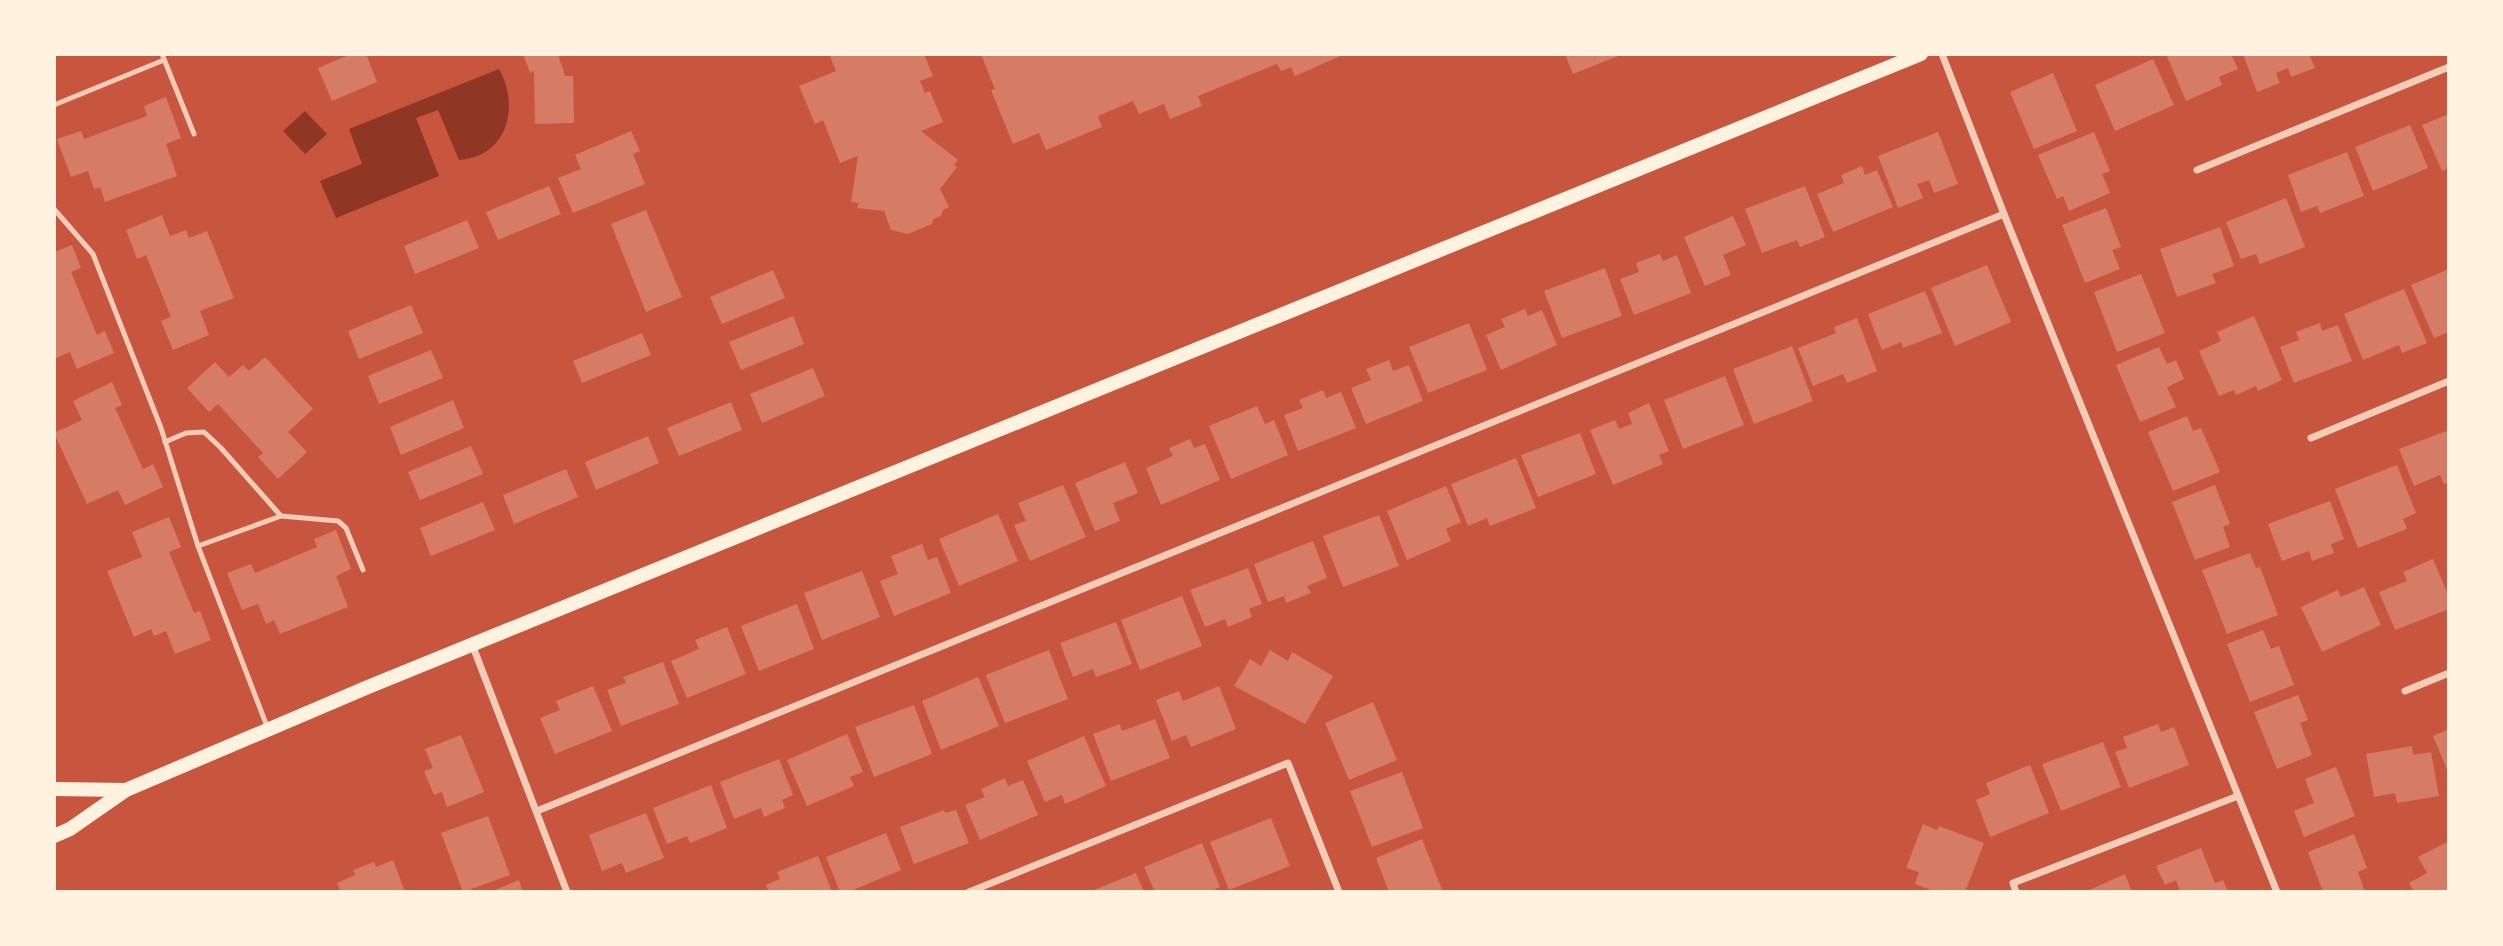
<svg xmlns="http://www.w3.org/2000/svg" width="2503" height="946" font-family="Roboto,sans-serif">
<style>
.water{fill:#8f3625}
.building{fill:#d67c66}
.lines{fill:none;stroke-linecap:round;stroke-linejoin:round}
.service{stroke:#f1ccb7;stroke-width:5}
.minor{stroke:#f1ccb7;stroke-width:7}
.secondary{stroke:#fff3e0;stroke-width:14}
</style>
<rect width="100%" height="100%" fill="#c8553d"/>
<g class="water">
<path d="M499 69C520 106 508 157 459 160L438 110 416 118 439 176 336 218 320 181 362 164 349 129Z"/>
<polygon points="305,111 327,134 305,154 283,131"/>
</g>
<g class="building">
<polygon points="351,54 366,54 377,82 332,101 318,68"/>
<polygon points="523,54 558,54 565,76 573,76 574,123 535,124 534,71 530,73"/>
<polygon points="833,54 924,54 933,76 920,81 925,93 930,91 943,122 921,131 958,160 954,165 957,167 940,189 949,207 943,210 941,216 933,219 932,224 908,234 891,230 884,211 857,208 859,203 851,202 858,156 840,163 823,120 815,124 799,86 836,71 830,56"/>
<polygon points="981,54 1345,54 1295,76 1291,67 1281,71 1277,64 1198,96 1202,106 1170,119 1164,104 1139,114 1133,101 1098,116 1102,127 1046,150 1039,133 1013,144 991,90 995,89"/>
<polygon points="1565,54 1623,54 1573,74"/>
<polygon points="2166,54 2231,54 2238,69 2219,77 2222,85 2186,101"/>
<polygon points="2243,54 2309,54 2315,68 2291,77 2288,68 2276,73 2280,83 2257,92"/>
<polygon points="2153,59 2174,105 2115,131 2095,85"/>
<polygon points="2053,73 2077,131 2034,149 2010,92"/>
<polygon points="166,97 181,138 166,144 177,176 105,202 100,187 94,189 88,171 71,177 57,139 81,131 84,139 147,116 144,106"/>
<polygon points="2449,114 2449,168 2442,171 2422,125"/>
<polygon points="2410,125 2428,168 2373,191 2355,147"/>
<polygon points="631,131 640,151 633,154 645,184 573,213 558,178 581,169 575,155"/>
<polygon points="1938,132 1958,184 1934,193 1929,180 1917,184 1923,198 1898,208 1878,156"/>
<polygon points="2094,132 2110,171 2102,174 2110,193 2069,211 2063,196 2057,199 2038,155"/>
<polygon points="2347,152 2364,196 2320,213 2317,206 2301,212 2288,175"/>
<polygon points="1862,166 1865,175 1877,170 1893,207 1833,232 1817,194 1844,183 1841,175"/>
<polygon points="549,186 561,214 498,240 486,212"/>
<polygon points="1805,186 1825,237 1800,247 1797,240 1762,253 1745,209"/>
<polygon points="2286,198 2305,247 2260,264 2256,254 2241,259 2226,222"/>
<polygon points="2106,208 2121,247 2112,250 2120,269 2085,283 2062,225"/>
<polygon points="646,210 682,297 646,312 611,224"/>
<polygon points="162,215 170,236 186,230 189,238 207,231 234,298 200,311 209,335 173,350 161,321 171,317 146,255 137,259 126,230"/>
<polygon points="1733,216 1746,245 1723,255 1731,275 1705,286 1684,237"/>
<polygon points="467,220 479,248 415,274 404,246"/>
<polygon points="2220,227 2234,266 2212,274 2216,283 2177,297 2160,249"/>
<polygon points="72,245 81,268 71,272 97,335 105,331 114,353 77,369 70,352 54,359 54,252"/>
<polygon points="1660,254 1663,261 1677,255 1691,293 1634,315 1620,279 1639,272 1636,263"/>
<polygon points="1987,265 2011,322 1955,346 1931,288"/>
<polygon points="1605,268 1622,316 1562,338 1544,291"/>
<polygon points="2449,269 2449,332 2434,338 2411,285"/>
<polygon points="773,270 785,298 722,324 710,297"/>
<polygon points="2141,274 2165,333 2117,352 2094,292"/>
<polygon points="2404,289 2427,343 2402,353 2399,345 2363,360 2344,314"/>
<polygon points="1925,291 1942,333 1903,348 1901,342 1882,350 1868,314"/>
<polygon points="411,305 423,333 359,359 348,331"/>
<polygon points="1525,309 1528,316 1542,310 1557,345 1501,370 1486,335 1505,327 1501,319"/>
<polygon points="793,316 804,344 741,370 729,342"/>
<polygon points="2254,316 2282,380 2258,391 2256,386 2236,395 2234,390 2219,396 2199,351 2221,341 2217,332"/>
<polygon points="1857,318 1877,371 1847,383 1843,374 1813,386 1798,348 1836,333 1834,327"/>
<polygon points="1469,323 1487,370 1428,393 1409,347"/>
<polygon points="2320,323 2322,331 2338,325 2352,361 2294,383 2280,347 2299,340 2296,332"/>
<polygon points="642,333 651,355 582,383 573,361"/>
<polygon points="1792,346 1813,401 1754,424 1733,369"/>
<polygon points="2159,347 2167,364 2176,360 2184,379 2167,387 2176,407 2140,422 2116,365"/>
<polygon points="431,350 443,378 379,404 368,376"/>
<polygon points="265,357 313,409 288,432 307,452 278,479 258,457 263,453 218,404 209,412 187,388 215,362 229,377 243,365 249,371"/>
<polygon points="1389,360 1393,371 1409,365 1423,401 1366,424 1351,388 1371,380 1366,369"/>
<polygon points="813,368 825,396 762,423 750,394"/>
<polygon points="1725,376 1744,425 1683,449 1664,400"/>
<polygon points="112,382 122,405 115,408 143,469 153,464 163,487 125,505 118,490 87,504 54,433 82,420 73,401"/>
<polygon points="1323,390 1326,398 1341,392 1356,428 1298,451 1284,415 1303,408 1299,400"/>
<polygon points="453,400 464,428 401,455 390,427"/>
<polygon points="731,402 742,430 679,456 667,428"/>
<polygon points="1649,403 1669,451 1659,455 1663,464 1613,485 1590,430 1615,420 1619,429 1632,424 1628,413"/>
<polygon points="1257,406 1265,424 1274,420 1288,455 1231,479 1209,426"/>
<polygon points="2187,416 2193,431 2201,428 2220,472 2173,491 2148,432"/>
<polygon points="2449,430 2449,482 2444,484 2440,475 2414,486 2399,449"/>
<polygon points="1580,433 1596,474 1538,497 1521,455"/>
<polygon points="648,436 659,463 596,490 585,462"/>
<polygon points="1190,439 1194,448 1205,444 1220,480 1161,505 1146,468 1173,456 1169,448"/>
<polygon points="471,446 483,474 420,500 408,472"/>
<polygon points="1516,458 1536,508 1490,526 1487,518 1468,526 1451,484"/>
<polygon points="1125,462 1138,493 1113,503 1120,521 1095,531 1075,483"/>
<polygon points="2397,465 2416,513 2403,519 2407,529 2358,548 2335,489"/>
<polygon points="566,469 578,497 514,524 503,495"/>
<polygon points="1063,485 1086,537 1030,561 1014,525 1026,521 1018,503"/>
<polygon points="2215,485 2230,524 2223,527 2230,547 2195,560 2172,502"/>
<polygon points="1446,486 1461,522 1446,529 1451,541 1407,560 1387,511"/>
<polygon points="2330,501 2344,539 2331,544 2334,553 2312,561 2309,551 2282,561 2268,524"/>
<polygon points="483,502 495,530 431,556 420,528"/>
<polygon points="998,514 1018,561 959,586 939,539"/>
<polygon points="1379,515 1399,566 1343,587 1323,536"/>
<polygon points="169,517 181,547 169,552 194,613 200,611 211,640 175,654 166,631 154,636 151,629 134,637 107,571 142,557 132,532"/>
<polygon points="336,530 351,569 336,576 348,607 280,634 274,620 266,624 258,604 242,610 227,573 251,564 255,573 317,547 314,539"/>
<polygon points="1313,541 1327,578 1307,586 1311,593 1286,603 1284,596 1268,602 1254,564"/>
<polygon points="922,544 928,560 937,557 951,593 894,616 880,581 898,574 891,556"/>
<polygon points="2250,553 2256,568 2260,567 2278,615 2227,634 2202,570"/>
<polygon points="2433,559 2449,597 2449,609 2395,630 2379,592 2407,581 2403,572"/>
<polygon points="1248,568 1262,604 1249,609 1252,617 1228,627 1225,619 1205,627 1190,590"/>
<polygon points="862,571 880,617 822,640 804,593"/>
<polygon points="2364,587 2381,625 2322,652 2301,607 2338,590 2341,597"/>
<polygon points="1182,596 1202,646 1140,670 1121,620"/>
<polygon points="797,604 814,649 759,671 741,626"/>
<polygon points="1116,622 1132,664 1096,677 1093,669 1073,677 1060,643"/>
<polygon points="727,627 746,674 687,698 671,661 699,649 695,640"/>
<polygon points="2263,630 2271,649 2279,646 2294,685 2250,702 2227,644"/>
<polygon points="1049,650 1068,699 1005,723 986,675"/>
<polygon points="1270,650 1288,661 1292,652 1333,676 1305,724 1234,686 1250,659 1261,666"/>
<polygon points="663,662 679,704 621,726 607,690 626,683 623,677"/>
<polygon points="978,677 999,726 941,750 922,701"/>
<polygon points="593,686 612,731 555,754 540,718 560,710 556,701"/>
<polygon points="1219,686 1236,729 1191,747 1186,735 1172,741 1156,700 1179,691 1183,701"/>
<polygon points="2298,695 2308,720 2300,723 2312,755 2277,769 2254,712"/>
<polygon points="1373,702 1397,760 1349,780 1325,723"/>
<polygon points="914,705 932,754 874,777 855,727"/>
<polygon points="1155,719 1170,758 1111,781 1093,734 1120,724 1122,731"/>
<polygon points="2158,724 2161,732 2174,727 2189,765 2129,788 2115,752 2127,748 2123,737"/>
<polygon points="2449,729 2449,774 2433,736"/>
<polygon points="847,734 863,772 850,777 854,786 807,806 787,760"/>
<polygon points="461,735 484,792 447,807 442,792 434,795 424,771 433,768 425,749"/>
<polygon points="1084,736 1106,786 1065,804 1062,795 1045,802 1027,761"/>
<polygon points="2103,742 2121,787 2061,811 2042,764"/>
<polygon points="2412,746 2413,755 2431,752 2439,796 2397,803 2395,793 2374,797 2366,754"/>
<polygon points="779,759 793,795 782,800 785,808 764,817 761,808 734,819 720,782"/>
<polygon points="2030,765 2049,813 1990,837 1976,800 1990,794 1986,783"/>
<polygon points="2336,767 2355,816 2304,837 2294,811 2314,803 2305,779"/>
<polygon points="1402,772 1423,828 1372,847 1350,791"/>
<polygon points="1005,778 1008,786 1023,780 1038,815 980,840 965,805 985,797 981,789"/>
<polygon points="711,785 727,828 690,843 687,836 667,844 653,808"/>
<polygon points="944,810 945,813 956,810 969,843 914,864 900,827"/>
<polygon points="646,813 664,858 626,873 622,863 602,871 589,835"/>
<polygon points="488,816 510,875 463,892 441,833"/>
<polygon points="1271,818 1290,866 1229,890 1210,842"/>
<polygon points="1923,824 1937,830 1939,826 1984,843 1965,892 1937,892 1915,884 1919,872 1906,868"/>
<polygon points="886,833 901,870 848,892 840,892 826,857"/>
<polygon points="2354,834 2367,868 2358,872 2365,892 2323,892 2308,852"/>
<polygon points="1422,839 1443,892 1389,892 1376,858"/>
<polygon points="2449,841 2449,892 2414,892 2409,883 2427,873 2418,857"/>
<polygon points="1202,843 1220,887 1208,892 1155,892 1144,867"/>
<polygon points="2201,848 2215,883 2223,880 2228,892 2180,892 2176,880 2165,885 2156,866"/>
<polygon points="818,856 832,892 769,892 766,885 780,879 777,872"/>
<polygon points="393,860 405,892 341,892 337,883 355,875 353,870 374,862 376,867"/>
<polygon points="1136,873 1144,892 1089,892"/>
<polygon points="2125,874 2132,892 2085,892"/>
<polygon points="519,880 523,892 490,892"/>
</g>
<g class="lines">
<g class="service">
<polyline points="162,54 194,134"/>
<polyline points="54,105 164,60"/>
<polyline points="54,209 93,254 161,428 198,546 268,729"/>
<polyline points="165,442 186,433 204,432 221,448 281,516 338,521 346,528 363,570"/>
<polyline points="198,546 281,516"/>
</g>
<g class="minor">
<polyline points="1942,54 2004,214 2277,892"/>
<polyline points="2197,170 2449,67"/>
<polyline points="2311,438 2449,381"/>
<polyline points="472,644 567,892"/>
<polyline points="2405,691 2449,673"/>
<polyline points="537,811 2004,214"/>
<polyline points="969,892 1288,763 1339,892"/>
<polyline points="2016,892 2013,883 2238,796"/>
</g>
<g class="secondary">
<polyline points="54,789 126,790"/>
<polyline points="54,836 70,829 126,790 368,687 1921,54"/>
</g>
</g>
<rect width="2503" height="946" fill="none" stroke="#fff3e0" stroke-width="112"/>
</svg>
